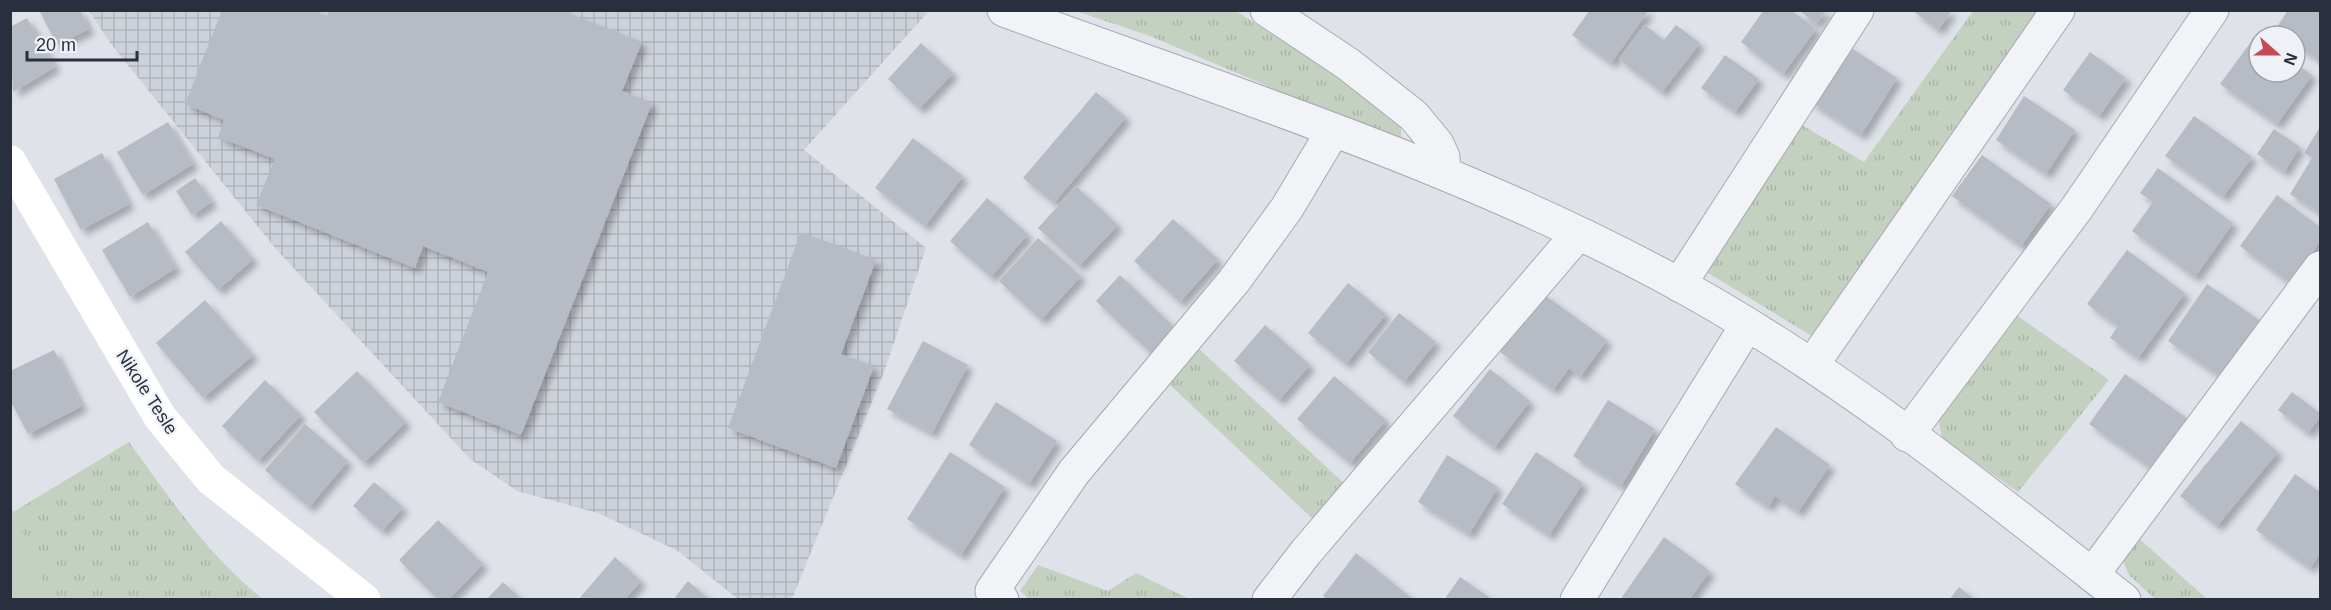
<svg xmlns="http://www.w3.org/2000/svg" width="2331" height="610" font-family="Helvetica,sans-serif">
<style>
.industrial{fill:url(#industrial-grid)}
.grass{fill:url(#grass-tufts)}
.green{fill:#c4d1c0}
.building{fill:#b6bbc4;filter:url(#shadow)}
.lines{fill:none;stroke-linecap:round;stroke-linejoin:round}
.street-casing{stroke:#a5a9b2;stroke-width:35}
.street{stroke:#f1f3f6;stroke-width:33}
.secondary{stroke:#fff;stroke-width:33}
.labels{text-anchor:middle;dominant-baseline:central;stroke-width:4.5;stroke-linejoin:round;paint-order:stroke}
.street-label{font-size:18px;fill:#292f3e;stroke:#eef1f5}
</style>
<defs>
<pattern id="industrial-grid" width="8" height="8" patternUnits="userSpaceOnUse" patternTransform="scale(1.5)"><rect width="8" height="8" fill="#cdd1d9"/><path d="M0 4h8M4 0v8" fill="none" stroke="#b0b4bb"/></pattern>
<pattern id="grass-tufts" width="24" height="20" patternUnits="userSpaceOnUse" patternTransform="scale(1.5)"><rect width="24" height="20" fill="#c4d1c0"/><path d="M3 7l-1-3M5 7V3M7 7l1-3M15 17l-1-3M17 17v-4M19 17l1-3" fill="none" stroke="#a8b4a6"/></pattern>
<filter id="shadow"><feDropShadow dx="5.5" dy="5.5" stdDeviation="3" flood-color="#0004"/></filter>
</defs>
<rect width="100%" height="100%" fill="#dfe2e8"/>
<polygon class="industrial" points="918,10 927,13 804,150 926,248 884,372 792,599 738,599 678,551 598,513 517,491 470,459 276,249 111,44 89,11"/>
<g class="grass">
<polygon points="1076,11 1236,11 1375,101 1401,127 1401,143 1150,36"/>
<polygon points="1973,11 2045,11 1812,336 1703,270 1797,122 1864,162"/>
<polygon points="2012,312 2109,380 2018,492 1942,439 1939,421"/>
<polygon points="1198,348 1347,486 1315,521 1170,385"/>
<path d="M129 442C169 497 209 557 263 599H49L13 512Z"/>
<polygon points="2135,535 2207,599 2155,599 2129,575 2122,559"/>
<polygon points="1038,565 1108,591 1136,573 1189,599 1029,599 1020,591"/>
</g>
<polygon class="green" points="11,505 13,512 49,599 11,599"/>
<g class="building">
<polygon points="39,10 80,10 89,29 57,45"/>
<polygon points="222,10 312,10 327,16 329,10 561,10 642,42 622,91 652,103 521,435 438,402 488,272 423,246 415,268 256,205 275,159 218,137 224,120 185,104"/>
<polygon points="1590,10 1649,10 1611,63 1572,35"/>
<polygon points="1764,10 1791,10 1816,29 1783,74 1741,42"/>
<polygon points="1799,10 1827,10 1816,24"/>
<polygon points="1912,10 1952,10 1938,30"/>
<polygon points="2288,10 2320,10 2320,61 2295,44 2295,36 2284,36 2275,30"/>
<polygon points="27,18 55,67 13,92 10,27"/>
<polygon points="1645,25 1664,40 1676,25 1700,43 1662,92 1619,59"/>
<polygon points="2256,35 2259,37 2259,72 2295,72 2295,63 2312,75 2277,124 2220,84"/>
<polygon points="921,43 953,73 919,109 888,79"/>
<polygon points="1845,44 1897,78 1861,135 1809,101"/>
<polygon points="2090,52 2126,78 2099,116 2063,90"/>
<polygon points="1725,55 1759,79 1735,112 1701,88"/>
<polygon points="1096,92 1126,117 1054,203 1023,178"/>
<polygon points="2024,96 2075,130 2046,174 1996,140"/>
<polygon points="2194,116 2252,157 2223,197 2165,156"/>
<polygon points="168,122 193,164 143,195 117,152"/>
<polygon points="2320,127 2320,213 2290,194 2312,158 2304,153"/>
<polygon points="2274,129 2300,147 2284,172 2257,154"/>
<polygon points="913,138 963,176 925,226 875,188"/>
<polygon points="102,153 129,204 81,230 54,179"/>
<polygon points="1982,155 2051,204 2021,246 1952,196"/>
<polygon points="2158,168 2233,223 2195,277 2132,231 2153,202 2140,193"/>
<polygon points="195,178 212,202 192,215 176,191"/>
<polygon points="1076,186 1118,225 1079,266 1038,228"/>
<polygon points="2277,195 2320,227 2320,241 2290,283 2240,246"/>
<polygon points="987,198 1028,234 991,277 950,241"/>
<polygon points="1173,219 1218,259 1180,302 1134,261"/>
<polygon points="221,221 253,259 218,290 185,252"/>
<polygon points="148,222 176,268 130,297 102,250"/>
<polygon points="801,232 876,260 841,354 874,366 836,468 728,428"/>
<polygon points="1038,238 1081,276 1041,320 999,281"/>
<polygon points="2127,250 2185,293 2138,358 2110,338 2118,326 2087,304"/>
<polygon points="1120,275 1175,328 1151,353 1096,301"/>
<polygon points="1348,283 1386,314 1346,364 1308,333"/>
<polygon points="2207,284 2262,322 2223,378 2168,341"/>
<polygon points="1542,293 1607,340 1580,377 1569,368 1553,390 1500,352"/>
<polygon points="205,300 253,355 203,398 156,343"/>
<polygon points="1399,313 1436,342 1404,382 1368,352"/>
<polygon points="1265,325 1310,365 1279,400 1234,361"/>
<polygon points="923,341 968,365 932,433 887,409"/>
<polygon points="54,350 82,406 28,434 10,400 10,371"/>
<polygon points="1490,369 1530,401 1494,448 1453,416"/>
<polygon points="357,371 406,422 364,463 314,412"/>
<polygon points="2125,374 2188,419 2153,469 2089,424"/>
<polygon points="1334,376 1386,420 1350,463 1297,419"/>
<polygon points="265,380 301,415 258,461 222,426"/>
<polygon points="2292,392 2320,413 2320,417 2308,433 2278,410"/>
<polygon points="1608,400 1655,429 1621,486 1573,456"/>
<polygon points="996,402 1057,441 1029,484 969,445"/>
<polygon points="2241,421 2278,452 2217,526 2180,496"/>
<polygon points="305,424 348,461 309,507 265,470"/>
<polygon points="1776,427 1830,465 1798,512 1775,496 1768,507 1735,484"/>
<polygon points="950,452 1005,487 961,555 907,519"/>
<polygon points="1536,452 1583,483 1549,535 1502,504"/>
<polygon points="1447,455 1498,487 1469,534 1418,502"/>
<polygon points="2295,474 2320,492 2320,553 2310,568 2256,530"/>
<polygon points="374,482 403,507 382,531 353,506"/>
<polygon points="438,520 483,564 448,600 439,600 399,560"/>
<polygon points="1664,537 1710,571 1689,600 1620,600"/>
<polygon points="1356,553 1414,600 1328,600 1323,596"/>
<polygon points="615,557 641,581 624,600 578,600"/>
<polygon points="1460,577 1493,600 1444,600"/>
<polygon points="688,581 710,600 678,600 675,597"/>
<polygon points="503,582 522,600 486,600"/>
<polygon points="1959,587 1975,600 1949,600"/>
</g>
<g class="lines">
<defs>
<g id="street">
<path d="M1004 10C1232 94 1467 168 1680 285 1837 371 1983 489 2124 600"/>
<polyline points="1267,10 1348,64 1414,116 1437,144 1443,157 1444,173"/>
<polyline points="1679,285 1857,10"/>
<polyline points="1812,365 2058,10"/>
<polyline points="1907,435 2077,208 2212,10"/>
<polyline points="2092,575 2320,268"/>
<polyline points="1002,600 992,591 1074,472 1234,281 1287,208 1333,131"/>
<polyline points="1269,600 1306,552 1577,235"/>
<polyline points="1577,600 1747,325"/>
</g>
</defs>
<use href="#street" class="street-casing"/>
<use href="#street" class="street"/>
<polyline class="secondary" points="10,162 160,417 211,479 364,600"/>
</g>
<g class="labels">
<g class="street-label">
<text transform="translate(147 392) rotate(57)">Nikole Tesle</text>
</g>
</g>
<rect width="2331" height="610" fill="none" stroke="#292f3e" stroke-width="24"/>
<g transform="translate(2277 54) rotate(111)"><circle r="28" fill="#eef1f5" stroke="#9fa3ac" stroke-width="1.5"/>
<path d="M0-4.5L10 22L0 15L-10 22Z" fill="#c84955"/>
<text y="-9" font-size="16" font-weight="bold" text-anchor="middle" fill="#292f3e">N</text>
</g>
<path d="M27 51v9h110v-9" fill="none" stroke="#292f3e" stroke-width="3"/>
<text x="36" y="51" font-size="18" fill="#292f3e" stroke="#eef1f5" stroke-width="4.5" paint-order="stroke">20 m</text>
</svg>
